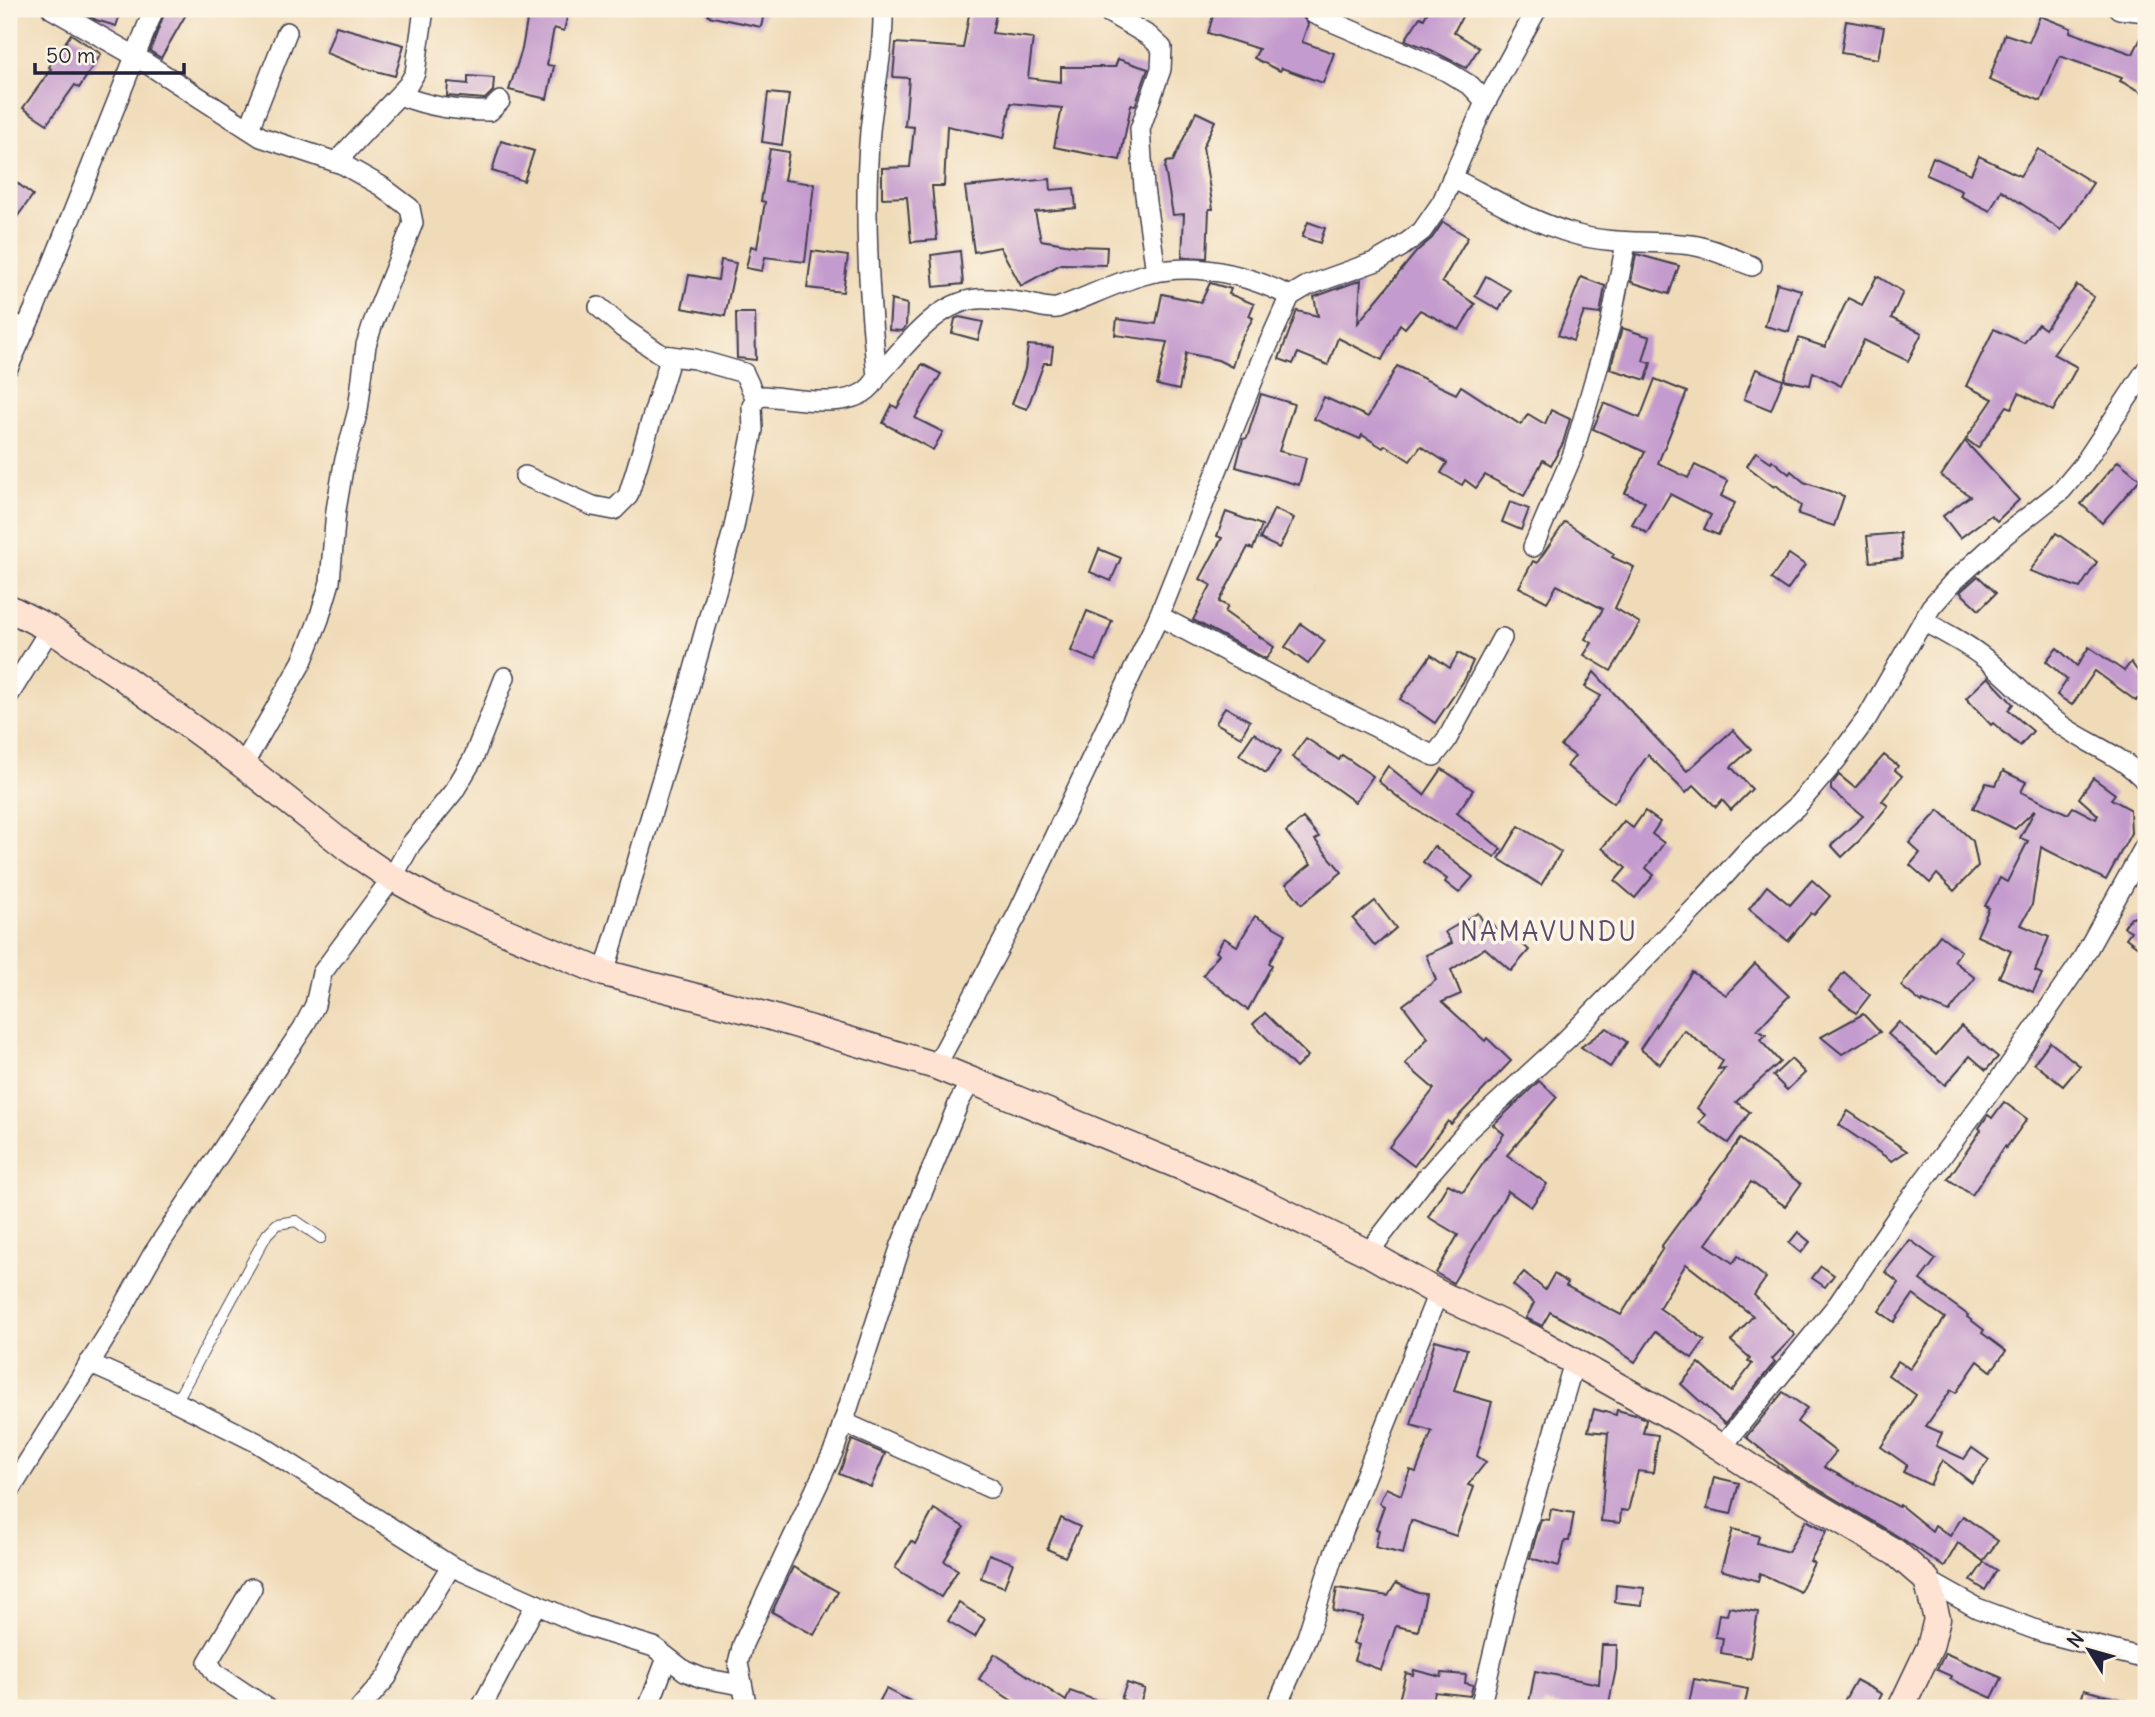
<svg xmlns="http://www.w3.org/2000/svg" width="2155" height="1717" font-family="Delius,sans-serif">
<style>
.building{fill:#c49bce}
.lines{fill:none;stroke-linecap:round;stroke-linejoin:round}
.lane-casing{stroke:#413e4e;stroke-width:12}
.street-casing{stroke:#413e4e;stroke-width:22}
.secondary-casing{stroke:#413e4e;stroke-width:29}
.lane{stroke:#fff;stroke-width:10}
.street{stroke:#fff;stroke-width:19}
.secondary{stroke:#fee3d2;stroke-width:26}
.labels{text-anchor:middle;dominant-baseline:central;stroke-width:7;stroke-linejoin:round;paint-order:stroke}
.quarter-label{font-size:26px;letter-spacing:2px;fill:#5b4c6e;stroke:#fcf5e5}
</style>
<rect width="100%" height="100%" fill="#fcf5e5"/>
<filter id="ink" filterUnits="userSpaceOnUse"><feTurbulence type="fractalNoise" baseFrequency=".0143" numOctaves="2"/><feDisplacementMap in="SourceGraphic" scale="14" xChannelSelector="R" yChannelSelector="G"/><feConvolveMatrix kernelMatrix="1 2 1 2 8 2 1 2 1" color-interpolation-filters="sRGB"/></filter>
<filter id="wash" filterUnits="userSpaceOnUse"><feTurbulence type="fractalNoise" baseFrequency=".00686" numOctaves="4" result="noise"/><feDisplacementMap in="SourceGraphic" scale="28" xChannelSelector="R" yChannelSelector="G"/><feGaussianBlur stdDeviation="1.57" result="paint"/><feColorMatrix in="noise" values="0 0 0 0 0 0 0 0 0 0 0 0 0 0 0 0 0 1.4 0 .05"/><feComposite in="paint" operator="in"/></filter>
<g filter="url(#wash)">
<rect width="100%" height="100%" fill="#f0dbb9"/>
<g id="blocks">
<g class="building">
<polygon points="76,9 122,9 116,26 96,20"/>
<polygon points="166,9 189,9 161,58 150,51"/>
<polygon points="529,9 569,9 564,31 554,28 547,65 554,66 547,99 509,90 522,49"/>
<polygon points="708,9 765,9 761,27 708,16"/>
<polygon points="970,9 997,9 992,33 1033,38 1028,78 1061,82 1061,67 1115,67 1118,59 1148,69 1135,106 1131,105 1120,160 1054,147 1062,108 1011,103 1004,138 947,126 944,186 932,186 937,240 911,242 907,197 882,198 882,168 910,167 914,127 905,126 909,78 893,77 896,43 963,48"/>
<polygon points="1215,9 1303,9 1302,16 1308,24 1302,42 1334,53 1323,83 1282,68 1280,71 1254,58 1259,49 1208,33"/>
<polygon points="1429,9 1466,9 1454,32 1479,48 1466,68 1431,50 1405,40 1420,17 1424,19"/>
<polygon points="2040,16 2071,28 2070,32 2133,54 2146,28 2146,94 2120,81 2122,78 2060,56 2041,101 1989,80 2005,34 2029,42"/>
<polygon points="1846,21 1884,27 1878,59 1841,53"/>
<polygon points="336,26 404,45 395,76 364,68 326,53"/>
<polygon points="71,34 101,54 79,88 75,85 47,124 23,108 51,69 49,67"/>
<polygon points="468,76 494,78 493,91 485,99 447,96 448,82 468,84"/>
<polygon points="768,93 789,95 782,145 762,142"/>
<polygon points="1196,112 1215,121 1203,147 1213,209 1209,209 1207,258 1182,257 1184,214 1173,215 1165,169 1166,162 1173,161"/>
<polygon points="501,141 534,151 524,181 492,171"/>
<polygon points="770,149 789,152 784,180 814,184 805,262 765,257 762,271 746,268 751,246 757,248 765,202 761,201"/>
<polygon points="2038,149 2093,183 2061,230 2001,190 1990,211 1960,196 1962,191 1926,175 1933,157 1971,174 1979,156 2020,176"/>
<polygon points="9,177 33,195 9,228"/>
<polygon points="1050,179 1051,190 1074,188 1076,208 1035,212 1041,240 1078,246 1107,247 1106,265 1061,264 1021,286 1000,247 974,252 965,187"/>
<polygon points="1308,222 1325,228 1320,243 1302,237"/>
<polygon points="1443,222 1468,237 1442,282 1475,304 1459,330 1420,310 1405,328 1400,324 1382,360 1338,338 1328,365 1298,353 1293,364 1279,359 1297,311 1318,316 1314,297 1361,280 1358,323 1417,251 1432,238"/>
<polygon points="812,251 848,256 843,292 807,288"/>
<polygon points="960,251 963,284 934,287 931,255"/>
<polygon points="1636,254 1679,266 1669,294 1631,282"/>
<polygon points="721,260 736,263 725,316 682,308 689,275 718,280"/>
<polygon points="1486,276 1510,290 1499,310 1475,296"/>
<polygon points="1877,276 1903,292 1891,318 1922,333 1908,361 1864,340 1841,386 1813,372 1810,385 1784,380 1799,338 1825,347 1848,298 1862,305"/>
<polygon points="1581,277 1605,286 1600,314 1584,312 1573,341 1558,335"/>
<polygon points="1210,283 1231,289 1229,294 1254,304 1249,316 1253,318 1240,341 1232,367 1218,360 1186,353 1179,390 1157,385 1167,342 1115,335 1117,319 1156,324 1162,294 1201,302"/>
<polygon points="1777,283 1801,290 1789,332 1765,326"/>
<polygon points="2077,285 2094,297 2053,354 2077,367 2053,411 2019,393 2012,408 2007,406 1978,448 1966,439 1993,399 1966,386 1994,329 2024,343 2038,324 2045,329"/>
<polygon points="891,300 907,304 906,326 902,331 889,330"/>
<polygon points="736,313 755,313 756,360 737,358"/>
<polygon points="959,317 983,322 978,340 952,333 955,319"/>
<polygon points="1622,328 1650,337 1643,361 1651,363 1646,380 1610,369"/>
<polygon points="1028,345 1053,347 1051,363 1044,363 1027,409 1012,404 1025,369"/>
<polygon points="922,364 941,374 915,418 943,432 933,450 883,423 892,405 897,408"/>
<polygon points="1397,366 1456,394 1461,386 1521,425 1528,414 1545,424 1551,410 1570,419 1563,443 1551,465 1543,460 1524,496 1485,475 1476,488 1465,480 1462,485 1441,473 1447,463 1421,446 1410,461 1385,445 1383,448 1362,435 1360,439 1314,419 1324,397 1368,417"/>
<polygon points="1756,369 1783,380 1771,410 1744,399"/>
<polygon points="1655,379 1687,392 1658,463 1688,478 1695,465 1728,481 1721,496 1735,503 1718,535 1704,529 1711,515 1670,494 1647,533 1632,524 1645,502 1625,493 1645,452 1593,429 1604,403 1640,418"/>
<polygon points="1261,394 1294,404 1279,451 1306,458 1299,485 1236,467 1243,439 1247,438"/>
<polygon points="1965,441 2019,500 1997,521 1991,515 1960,538 1943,516 1970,496 1941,476"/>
<polygon points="1756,452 1771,462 1772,460 1789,474 1791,471 1804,482 1844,496 1834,526 1798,514 1801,506 1776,485 1774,487 1747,466"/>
<polygon points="2118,461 2140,479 2102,523 2081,504"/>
<polygon points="1510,502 1529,509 1521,530 1502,522"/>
<polygon points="1274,509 1294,518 1279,548 1260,539"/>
<polygon points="1226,512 1262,525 1253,549 1248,547 1219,602 1228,606 1225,612 1274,647 1266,659 1193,620 1211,585 1200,579 1222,538 1217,536"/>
<polygon points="1565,522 1614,554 1612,557 1634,567 1615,608 1640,623 1611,671 1584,655 1592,643 1585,639 1603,609 1557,585 1547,602 1519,587 1533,561 1537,563"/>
<polygon points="1900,533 1902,559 1870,562 1867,536"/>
<polygon points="2056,533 2097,562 2080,588 2030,571"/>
<polygon points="1099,549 1121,558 1111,581 1090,572"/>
<polygon points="1789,554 1805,565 1787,590 1771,579"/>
<polygon points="1978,576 1996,593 1979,610 1960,592"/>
<polygon points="1087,611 1112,621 1096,661 1071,651"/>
<polygon points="1301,624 1325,641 1308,664 1285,647"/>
<polygon points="2089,647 2124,671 2131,662 2146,683 2146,705 2137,699 2136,701 2095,671 2072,705 2057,695 2067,680 2046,661 2057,648 2077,666"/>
<polygon points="1458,653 1473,661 1465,679 1435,723 1400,699 1431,655 1450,668"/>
<polygon points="1594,672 1687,771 1733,730 1751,749 1731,767 1752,789 1731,810 1722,800 1716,807 1694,785 1686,793 1648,755 1614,803 1586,782 1567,766 1575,756 1561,746 1601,696 1585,687"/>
<polygon points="1988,677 2013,704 2008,710 2033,731 2020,746 1993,723 1991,725 1966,698"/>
<polygon points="1225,707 1250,721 1241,737 1216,723"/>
<polygon points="1254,733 1281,751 1266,773 1239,755"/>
<polygon points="1306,738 1339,760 1342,755 1373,776 1355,802 1292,757"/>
<polygon points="1884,755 1898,766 1895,770 1902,776 1882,801 1888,806 1860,840 1842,857 1831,845 1863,816 1831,790 1831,785 1839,775 1855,788"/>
<polygon points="1388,766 1424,795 1442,769 1473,790 1457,813 1501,849 1495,857 1404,802 1378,781"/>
<polygon points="2003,771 2026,782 2021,792 2068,814 2073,807 2096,819 2098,815 2079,798 2093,778 2115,794 2111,799 2130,809 2131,833 2106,880 2041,847 2032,905 2021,925 2049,937 2035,971 2042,974 2033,992 1999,977 2011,951 1977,936 1989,908 1985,906 2000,878 2007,882 2028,841 2020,838 2035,810 2015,829 1973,808 1986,783 1996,785"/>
<polygon points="1939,810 1973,841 1978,866 1954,891 1937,874 1930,883 1910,865 1920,853 1909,843"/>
<polygon points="1645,811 1660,822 1652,834 1664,843 1646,868 1654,875 1635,898 1615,881 1626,868 1602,848 1624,821 1633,828"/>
<polygon points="1303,818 1319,837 1315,840 1342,872 1302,904 1286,884 1311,864 1286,832"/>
<polygon points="1519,826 1561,852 1541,885 1499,859"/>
<polygon points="1434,846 1473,877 1459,893 1445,882 1447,879 1423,862"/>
<polygon points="1812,880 1830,896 1814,915 1811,913 1788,941 1749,909 1767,886 1790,905"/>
<polygon points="1375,901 1396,928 1375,946 1353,919"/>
<polygon points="2146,909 2146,953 2126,938 2131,931 2124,927 2131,917 2141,917"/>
<polygon points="1478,913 1484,923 1490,919 1501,938 1507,930 1529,950 1511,971 1485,948 1451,970 1461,994 1442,1002 1485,1041 1487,1038 1511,1061 1451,1124 1448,1121 1414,1166 1389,1147 1434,1089 1405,1064 1428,1038 1403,1005 1436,980 1426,955 1452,943 1445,932"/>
<polygon points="1255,916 1286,934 1269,963 1272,965 1248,1010 1203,975 1219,954 1216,952 1224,938 1237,946"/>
<polygon points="1940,935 1961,951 1954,961 1975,978 1949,1012 1923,1001 1922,1003 1901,986"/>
<polygon points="1755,964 1789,996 1757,1030 1766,1035 1760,1040 1780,1062 1736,1102 1750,1112 1728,1143 1699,1123 1705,1115 1697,1108 1725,1068 1718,1069 1723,1061 1684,1030 1660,1064 1640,1049 1692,972 1726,995"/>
<polygon points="1844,972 1870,995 1856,1013 1829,991"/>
<polygon points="1265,1013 1308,1056 1296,1068 1253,1024"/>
<polygon points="1863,1014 1880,1032 1842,1054 1821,1037"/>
<polygon points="1899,1022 1936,1055 1961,1026 1998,1057 1986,1070 1970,1056 1945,1085 1888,1034"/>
<polygon points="1607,1028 1627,1042 1610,1067 1581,1047"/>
<polygon points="2050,1042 2080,1066 2063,1086 2034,1063"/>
<polygon points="1791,1059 1805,1073 1787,1090 1773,1076"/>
<polygon points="1539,1081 1557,1097 1507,1155 1547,1184 1531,1207 1508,1191 1453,1283 1436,1273 1458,1235 1428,1217 1448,1184 1463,1192 1504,1134 1493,1125"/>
<polygon points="2004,1102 2027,1119 2006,1148 2005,1146 1972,1195 1948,1179 1981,1130 1979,1128 1988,1115 1992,1118"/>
<polygon points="1848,1111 1907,1151 1892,1161 1839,1125"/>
<polygon points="1740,1139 1801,1184 1785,1206 1751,1182 1706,1244 1733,1263 1738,1256 1766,1278 1754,1295 1795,1335 1772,1359 1775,1362 1725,1424 1681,1384 1699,1363 1731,1392 1752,1364 1748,1361 1750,1358 1731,1341 1753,1316 1686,1264 1659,1308 1705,1340 1692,1358 1655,1332 1635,1362 1603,1340 1550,1312 1542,1326 1526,1318 1534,1303 1513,1285 1524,1272 1545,1290 1554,1274 1568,1283 1566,1286 1621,1315 1663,1248 1661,1247"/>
<polygon points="1798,1232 1810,1242 1801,1253 1789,1243"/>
<polygon points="1910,1240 1936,1259 1920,1280 1968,1315 1967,1317 1984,1330 1982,1333 2006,1351 1991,1371 1978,1361 1956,1393 1951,1390 1926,1426 1942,1433 1936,1446 1964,1459 1972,1448 1989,1460 1972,1483 1942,1460 1930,1485 1903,1472 1907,1465 1881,1447 1916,1395 1888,1375 1898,1361 1910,1369 1945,1318 1913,1295 1894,1322 1879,1311 1899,1283 1885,1272"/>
<polygon points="1821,1266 1834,1275 1825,1287 1812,1278"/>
<polygon points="1435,1340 1467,1349 1454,1391 1492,1402 1477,1456 1486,1462 1468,1485 1474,1487 1456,1536 1411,1520 1403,1554 1375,1547 1379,1530 1376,1529 1384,1506 1379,1503 1386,1488 1401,1495 1410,1470 1416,1472 1432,1431 1411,1425"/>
<polygon points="1783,1392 1807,1408 1797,1422 1836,1452 1824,1467 1899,1507 1900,1505 1932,1531 1935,1525 1950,1536 1963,1516 1998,1541 1983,1561 1958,1543 1944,1567 1904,1540 1788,1471 1746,1437"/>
<polygon points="1594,1409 1616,1415 1617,1410 1639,1416 1646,1420 1643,1433 1658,1435 1653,1473 1638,1471 1628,1511 1621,1510 1620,1523 1601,1521 1608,1433 1588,1431"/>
<polygon points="852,1440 885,1454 871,1487 839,1474"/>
<polygon points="1714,1477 1739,1483 1731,1514 1707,1509"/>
<polygon points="934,1509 964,1527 944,1561 958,1570 941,1597 895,1568 911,1541 915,1544"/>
<polygon points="1551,1509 1574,1513 1569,1541 1565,1541 1559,1566 1530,1558 1541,1519 1549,1520"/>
<polygon points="1061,1518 1080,1527 1065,1557 1047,1549"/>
<polygon points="1806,1520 1827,1531 1810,1561 1814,1563 1800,1592 1760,1573 1758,1581 1721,1570 1733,1529 1759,1536 1757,1543 1788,1552"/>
<polygon points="989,1554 1013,1563 1004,1587 981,1578"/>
<polygon points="1984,1562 1997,1570 1985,1590 1971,1581"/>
<polygon points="793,1567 838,1592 814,1635 772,1612"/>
<polygon points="1396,1583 1418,1593 1426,1594 1418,1631 1396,1626 1381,1670 1354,1660 1359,1645 1353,1643 1363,1617 1333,1611 1337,1588 1388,1596"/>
<polygon points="1616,1585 1644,1588 1642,1605 1615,1602"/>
<polygon points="959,1603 985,1619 975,1637 948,1621"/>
<polygon points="1729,1607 1758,1612 1750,1658 1721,1653 1723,1638 1715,1637 1719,1614 1727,1615"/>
<polygon points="1602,1645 1617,1645 1616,1669 1608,1708 1568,1708 1545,1703 1544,1708 1528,1708 1535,1671 1599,1684"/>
<polygon points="1945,1653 2002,1678 1992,1698 1950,1679 1951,1676 1937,1670"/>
<polygon points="995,1654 1066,1701 1070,1691 1112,1706 1111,1708 1023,1708 979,1679"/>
<polygon points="1414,1670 1441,1677 1442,1673 1466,1675 1465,1683 1473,1685 1470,1696 1435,1692 1431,1708 1397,1708 1406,1673 1413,1675"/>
<polygon points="1694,1679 1748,1689 1744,1708 1688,1708"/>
<polygon points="1856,1680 1882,1694 1875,1708 1858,1708 1844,1701"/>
<polygon points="1127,1683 1145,1689 1139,1706 1121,1699"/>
<polygon points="886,1689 924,1708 876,1708"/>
<polygon points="2084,1690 2133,1702 2132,1708 2079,1708"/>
</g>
</g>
</g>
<g filter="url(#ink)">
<use href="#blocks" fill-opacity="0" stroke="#413e4e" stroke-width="2"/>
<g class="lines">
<defs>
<polyline id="lane" points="176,1402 267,1234 277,1224 296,1221 321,1238"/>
<g id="street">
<polyline points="52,9 135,56 261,137 342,164 381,186 410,208 413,223 373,323 366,345 358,410 344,463 336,510 330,582 319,619 302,662 243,765"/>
<polyline points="1103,9 1149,36 1162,48 1161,69 1140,129 1144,188 1156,272"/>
<polyline points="2119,9 2146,12"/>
<polyline points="1314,14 1446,71 1471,86 1486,102"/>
<path d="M399 95C430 107 457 111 490 111L500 101"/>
<polyline points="249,129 287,32"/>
<polyline points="336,162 408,85 415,73 424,9"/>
<path d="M1452 178C1492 198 1531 222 1574 234 1612 245 1652 240 1691 245 1712 248 1732 258 1752 266"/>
<polyline points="599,307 623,328 662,355 695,359 744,373 756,399"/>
<polyline points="9,321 25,330"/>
<polyline points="9,366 34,310 154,9"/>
<path d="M877 377C906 346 940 295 988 299 1002 300 1017 301 1030 304 1040 306 1047 309 1057 308 1086 298 1114 283 1143 275 1193 261 1245 274 1290 296"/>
<polyline points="525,476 593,506 614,510 628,496 671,356"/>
<polyline points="1533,547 1573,454 1610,326 1626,243"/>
<polyline points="1159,616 1278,679 1434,756 1446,741 1502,638"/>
<path d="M1923 621C1944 632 1965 643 1983 657 2011 678 2032 705 2061 725 2089 745 2123 755 2146 782"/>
<polyline points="9,695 50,629"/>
<path d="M604 973 684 705 734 527 753 430 752 406 756 399 763 396C797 398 861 414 877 377 869 296 863 212 870 131 874 90 884 50 883 9"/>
<polyline points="936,1066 1018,913 1159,616 1260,363 1290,296 1307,286 1377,261 1401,247 1422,231 1442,202 1482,109 1537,9"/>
<polyline points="1368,1253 1426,1178 1468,1130 1566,1040 1698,905 1745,853 1796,807 1837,759 1867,718 1931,607 1953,582 2006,534 2062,490 2083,465 2146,370"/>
<polyline points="89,1363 176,1402 256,1442 451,1566 585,1626 654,1647 685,1671 702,1678 741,1685"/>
<polyline points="843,1422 990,1488"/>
<polyline points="1721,1448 1838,1304 1904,1207 2007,1069 2080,963 2146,844"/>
<polyline points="9,1492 111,1329 153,1254 303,1028 315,1005 322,973 392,878 411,844 454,791 473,759 505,677"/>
<polyline points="1927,1580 1977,1608 2042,1632 2146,1659"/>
<polyline points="252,1588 208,1662 216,1674 267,1708"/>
<polyline points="360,1708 387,1677 407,1638 451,1566"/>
<polyline points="481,1708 536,1604"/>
<polyline points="648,1708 667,1658"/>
<polyline points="747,1708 738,1663 743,1644 835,1448 901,1245 959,1102 971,1081"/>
<polyline points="1276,1708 1307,1637 1332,1559 1438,1293"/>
<polyline points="1480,1708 1510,1583 1574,1362"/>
</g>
<polyline id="secondary" points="9,608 50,629 121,676 243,765 349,849 384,873 438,903 604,973 754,1012 936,1066 1243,1192 1368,1253 1438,1293 1532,1338 1683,1423 1751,1467 1896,1553 1927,1580 1937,1619 1930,1647 1901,1708"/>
</defs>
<use href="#lane" class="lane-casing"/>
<use href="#street" class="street-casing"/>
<use href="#secondary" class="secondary-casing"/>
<use href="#lane" class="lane"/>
<use href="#street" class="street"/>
<use href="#secondary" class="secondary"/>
</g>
</g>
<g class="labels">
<g class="quarter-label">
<text x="1549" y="931">NAMAVUNDU</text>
</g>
</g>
<rect width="2155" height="1717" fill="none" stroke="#fcf5e5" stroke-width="35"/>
<g transform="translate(2089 1650) rotate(307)" stroke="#fcf5e5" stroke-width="5" paint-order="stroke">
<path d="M0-5L12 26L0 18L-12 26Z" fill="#22223b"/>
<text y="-10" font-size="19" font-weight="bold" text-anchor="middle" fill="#22223b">N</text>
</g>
<path d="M35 63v10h149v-10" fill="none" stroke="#22223b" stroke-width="3.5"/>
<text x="46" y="63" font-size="21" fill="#22223b" stroke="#fcf5e5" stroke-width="5" paint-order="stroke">50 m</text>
</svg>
